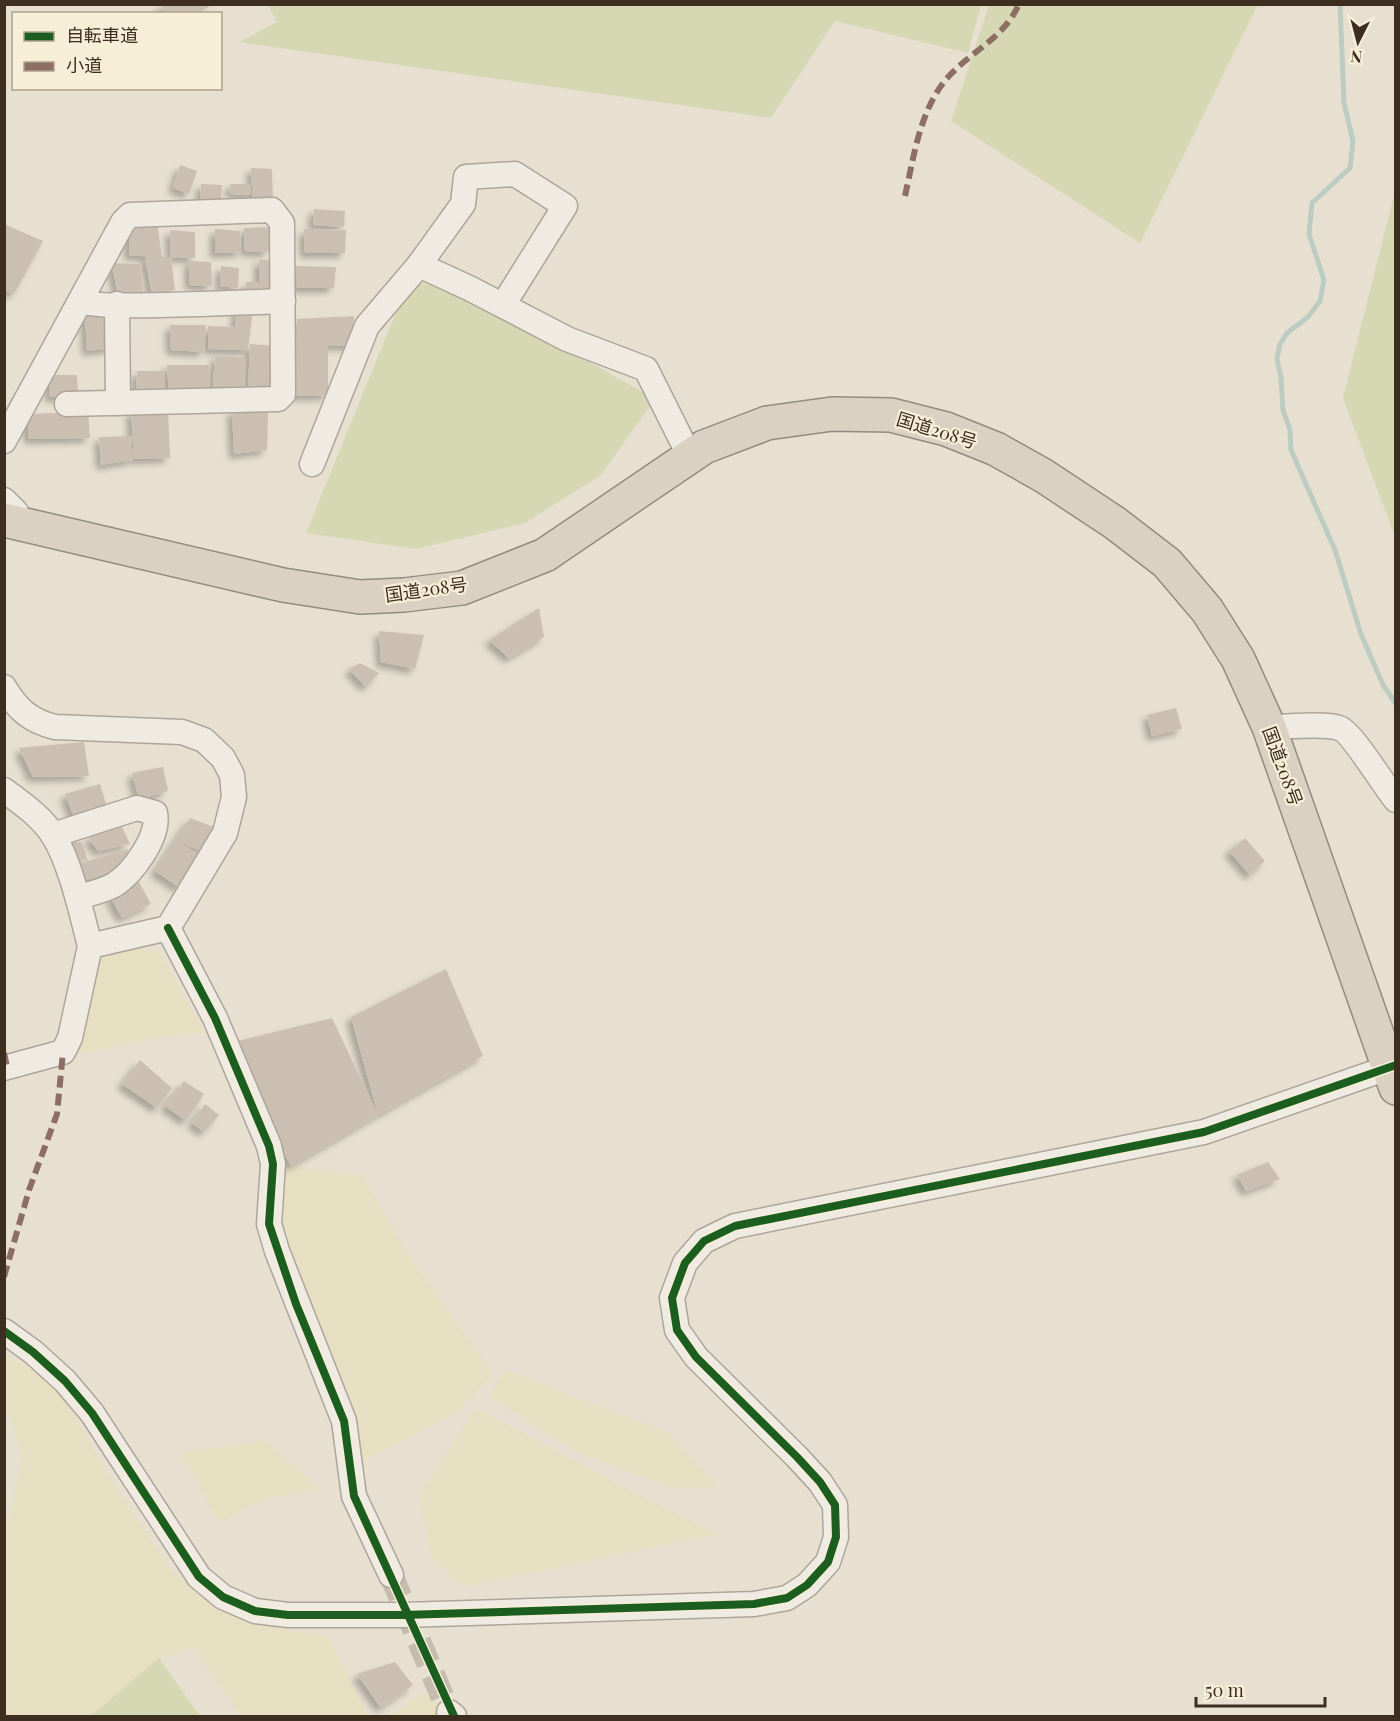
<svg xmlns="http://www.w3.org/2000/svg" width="1400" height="1721" font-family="'Playfair Display','Noto Sans JP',serif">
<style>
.farmland{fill:#e6dfc2}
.green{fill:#d6d7b3}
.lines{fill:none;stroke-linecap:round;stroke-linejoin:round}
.stream{stroke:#bcccc2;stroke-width:5}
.building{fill:#cbbfb2;filter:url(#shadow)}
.minor-tunnel{stroke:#c5bcae;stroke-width:24;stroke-dasharray:24 12;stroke-linecap:butt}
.minor-casing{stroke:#ada599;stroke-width:27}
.highway-casing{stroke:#928b80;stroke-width:36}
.minor{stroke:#efebe3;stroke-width:24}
.highway{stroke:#dad1c2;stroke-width:33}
.quiet{stroke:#8d6e63;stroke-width:6;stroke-dasharray:12 6;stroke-linecap:butt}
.cycleway-casing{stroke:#f7eed8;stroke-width:11}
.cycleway{stroke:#1b5e20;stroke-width:8}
.labels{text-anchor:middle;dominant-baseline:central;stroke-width:4.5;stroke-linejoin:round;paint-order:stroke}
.street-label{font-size:18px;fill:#3d2e20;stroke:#f7eed8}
</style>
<defs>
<filter id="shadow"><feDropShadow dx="-5" dy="5" stdDeviation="3" flood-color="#0004"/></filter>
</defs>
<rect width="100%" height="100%" fill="#e7e0d1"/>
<g class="farmland">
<polygon points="135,949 159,951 205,1033 147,1039 77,1055 99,954"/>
<polygon points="273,1164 363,1175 404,1249 493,1374 456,1413 364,1460 335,1365 274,1241"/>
<polygon points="4,1354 59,1386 102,1465 174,1575 255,1623 328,1637 368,1716 241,1716 194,1648 159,1658 93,1716 5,1716 5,1543 22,1457 5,1402"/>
<polygon points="504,1370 667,1432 718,1487 668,1487 577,1452 490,1397"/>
<polygon points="476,1408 633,1492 718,1534 463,1587 432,1559 419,1496"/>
<polygon points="265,1441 320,1489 261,1500 220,1523 180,1452"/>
<polygon points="424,1693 453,1716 388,1716"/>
</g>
<g class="green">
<polygon points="268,5 981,5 968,53 835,21 771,118 239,42 277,22"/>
<polygon points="989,5 1258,5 1140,243 951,121"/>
<polygon points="1395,191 1395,537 1343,398"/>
<polygon points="408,283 434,284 568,350 655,399 601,475 525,523 416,549 306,533"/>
<polygon points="159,1658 200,1716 91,1716"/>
</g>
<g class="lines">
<polyline class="stream" points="1340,4 1344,103 1353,141 1350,168 1312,203 1309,234 1324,280 1320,301 1308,317 1287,333 1280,344 1277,359 1281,378 1283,410 1290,430 1291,450 1335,550 1361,634 1383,685 1396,704"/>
</g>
<g class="building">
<polygon points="160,4 213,4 197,14 167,14"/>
<polygon points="180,165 197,171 189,194 173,188"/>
<polygon points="251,168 272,169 273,205 253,204"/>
<polygon points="201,184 222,185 221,202 200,201"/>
<polygon points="230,184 251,184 251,195 231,194"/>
<polygon points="314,209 345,211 344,227 313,225"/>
<polygon points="157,222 162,257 171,257 170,230 195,232 195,258 171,257 175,290 152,295 145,258 156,257 129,255 129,227"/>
<polygon points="4,224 43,241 14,294 4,290"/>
<polygon points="271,227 269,252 245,251 244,228"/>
<polygon points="215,229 240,231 241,252 215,253"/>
<polygon points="304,229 346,230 345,253 305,253"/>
<polygon points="259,260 279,260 279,297 247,296 246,282 259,282"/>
<polygon points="189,261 211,262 212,286 190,285"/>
<polygon points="112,263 140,264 143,292 118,297"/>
<polygon points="221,266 239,268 238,288 220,286"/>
<polygon points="296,266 336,267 334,288 297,288"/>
<polygon points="237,308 253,308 248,350 208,349 208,326 235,327"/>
<polygon points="85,314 112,314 112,348 87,351"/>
<polygon points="354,316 353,346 328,345 328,395 295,396 297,319"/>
<polygon points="170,325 206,325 204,352 171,350"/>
<polygon points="250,344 275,346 275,391 248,391"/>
<polygon points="215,356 245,357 244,387 213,387"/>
<polygon points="167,365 209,365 210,391 169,394"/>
<polygon points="137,371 165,371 165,392 136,392"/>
<polygon points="49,375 77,375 78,397 50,397"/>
<polygon points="168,409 170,458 134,459 131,411"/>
<polygon points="232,410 268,412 267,450 234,454"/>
<polygon points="88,412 90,438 29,439 27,414"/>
<polygon points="131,436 133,460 101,465 99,437"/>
<polygon points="539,608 544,637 509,658 489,640"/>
<polygon points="379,631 424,635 415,669 381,662"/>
<polygon points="360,663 379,673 366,687 349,669"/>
<polygon points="1176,708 1182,729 1152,736 1147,715"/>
<polygon points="84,742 89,776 33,777 19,748"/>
<polygon points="163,767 168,791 139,799 132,773"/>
<polygon points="100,784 107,807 74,817 65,794"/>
<polygon points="190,818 216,828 204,853 177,841 202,856 180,888 155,871"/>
<polygon points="122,827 130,844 98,851 88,837"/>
<polygon points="1245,838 1265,861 1250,875 1229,851"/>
<polygon points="62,842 82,842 88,861 128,849 126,866 83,881 78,864 88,861 73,858"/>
<polygon points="139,882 151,904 122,918 110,896"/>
<polygon points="446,969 483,1056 378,1115 351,1017"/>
<polygon points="332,1018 378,1115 291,1166 226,1044"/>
<polygon points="140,1060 172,1088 157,1108 122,1084"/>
<polygon points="184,1081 204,1094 186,1121 165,1106"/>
<polygon points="205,1104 219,1115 204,1132 192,1123"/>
<polygon points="1268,1162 1280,1179 1246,1191 1237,1175"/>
<polygon points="395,1662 413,1685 381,1708 357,1674"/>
</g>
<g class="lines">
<polyline class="minor-tunnel" points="391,1575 449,1712"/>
<defs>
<g id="minor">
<polyline points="419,265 463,204 466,177 515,174 565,206 503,305"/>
<path d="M81 301C95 310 254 302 283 301"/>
<polyline points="117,304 118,403"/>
<polyline points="4,441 123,222 130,215 272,210 282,223 283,394 278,399 67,404"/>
<polyline points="312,464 367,326 419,265 469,288 567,339 646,369 690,457"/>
<polyline points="4,500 16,512 14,522"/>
<path d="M4 687C17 709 30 721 55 727L182 732 204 740 223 758 232 775 234 797 225 833 168 928 90 946 70 1038 63 1052 4 1068"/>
<path d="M1269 727C1286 727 1324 723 1339 728 1351 731 1385 787 1396 800"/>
<path d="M4 790C21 803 41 816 53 835 70 861 82 915 90 946"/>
<path d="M53 835 137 808 155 813C160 836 133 873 114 885 103 891 90 894 78 897"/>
<polyline points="168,928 215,1018 269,1146 273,1164 269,1224 277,1251 344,1421 354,1496 391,1575"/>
<polyline points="4,1331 33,1352 65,1381 92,1413 199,1577 223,1597 255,1611 288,1615 403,1615 754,1604 787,1598 807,1585 828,1562 836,1537 835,1505 820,1482 797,1457 696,1357 677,1330 672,1298 685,1263 704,1241 735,1226 1204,1132 1396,1065"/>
<polyline points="449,1712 454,1716"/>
</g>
<polyline id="highway" points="4,520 283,585 360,597 404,595 462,588 545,555 704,447 767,423 832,414 891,415 946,429 996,449 1044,476 1115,523 1167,563 1207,610 1238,659 1269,727 1396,1088"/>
</defs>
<use href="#minor" class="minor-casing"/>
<use href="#highway" class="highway-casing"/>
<use href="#minor" class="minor"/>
<use href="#highway" class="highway"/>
<g class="quiet">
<path d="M905 196C914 156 920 108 949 76 973 50 1004 38 1019 4"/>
<polyline points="4,1053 7,1067"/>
<polyline points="4,1277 29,1190 57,1114 63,1052"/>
</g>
<defs>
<g id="cycleway">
<polyline points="168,928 215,1018 269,1146 273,1164 269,1224 296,1304 344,1421 354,1496 454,1716"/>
<polyline points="4,1331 33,1352 65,1381 92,1413 199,1577 223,1597 255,1611 288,1615 403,1615 754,1604 787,1598 807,1585 828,1562 836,1537 835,1505 820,1482 797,1457 696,1357 677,1330 672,1298 685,1263 704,1241 735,1226 1204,1132 1396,1065"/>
</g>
</defs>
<use href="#cycleway" class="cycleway-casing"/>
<use href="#cycleway" class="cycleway"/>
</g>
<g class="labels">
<g class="street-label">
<text transform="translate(937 430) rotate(17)">国道208号</text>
<text transform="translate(426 589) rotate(-8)">国道208号</text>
<text transform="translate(1283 766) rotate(70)">国道208号</text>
</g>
</g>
<rect width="1400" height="1721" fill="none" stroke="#3d2e20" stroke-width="12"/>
<rect x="12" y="12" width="210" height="78" fill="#f7eed8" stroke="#ada18e" stroke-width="1.5"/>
<rect x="24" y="32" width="30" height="9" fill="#1b5e20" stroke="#ada18e" stroke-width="1.5"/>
<text x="66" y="42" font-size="18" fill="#3d2e20">自転車道</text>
<rect x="24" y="62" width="30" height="9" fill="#8d6e63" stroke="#ada18e" stroke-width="1.5"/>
<text x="66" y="72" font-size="18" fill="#3d2e20">小道</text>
<g transform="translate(1358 42) rotate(186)" stroke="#f7eed8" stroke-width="4.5" paint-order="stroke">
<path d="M0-4.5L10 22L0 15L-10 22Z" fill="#3d2e20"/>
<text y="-9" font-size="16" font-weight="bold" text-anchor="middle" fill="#3d2e20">N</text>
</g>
<path d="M1196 1697v9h129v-9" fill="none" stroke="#3d2e20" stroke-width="3"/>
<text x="1205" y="1697" font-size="18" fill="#3d2e20" stroke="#f7eed8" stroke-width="4.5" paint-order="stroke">50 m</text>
</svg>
